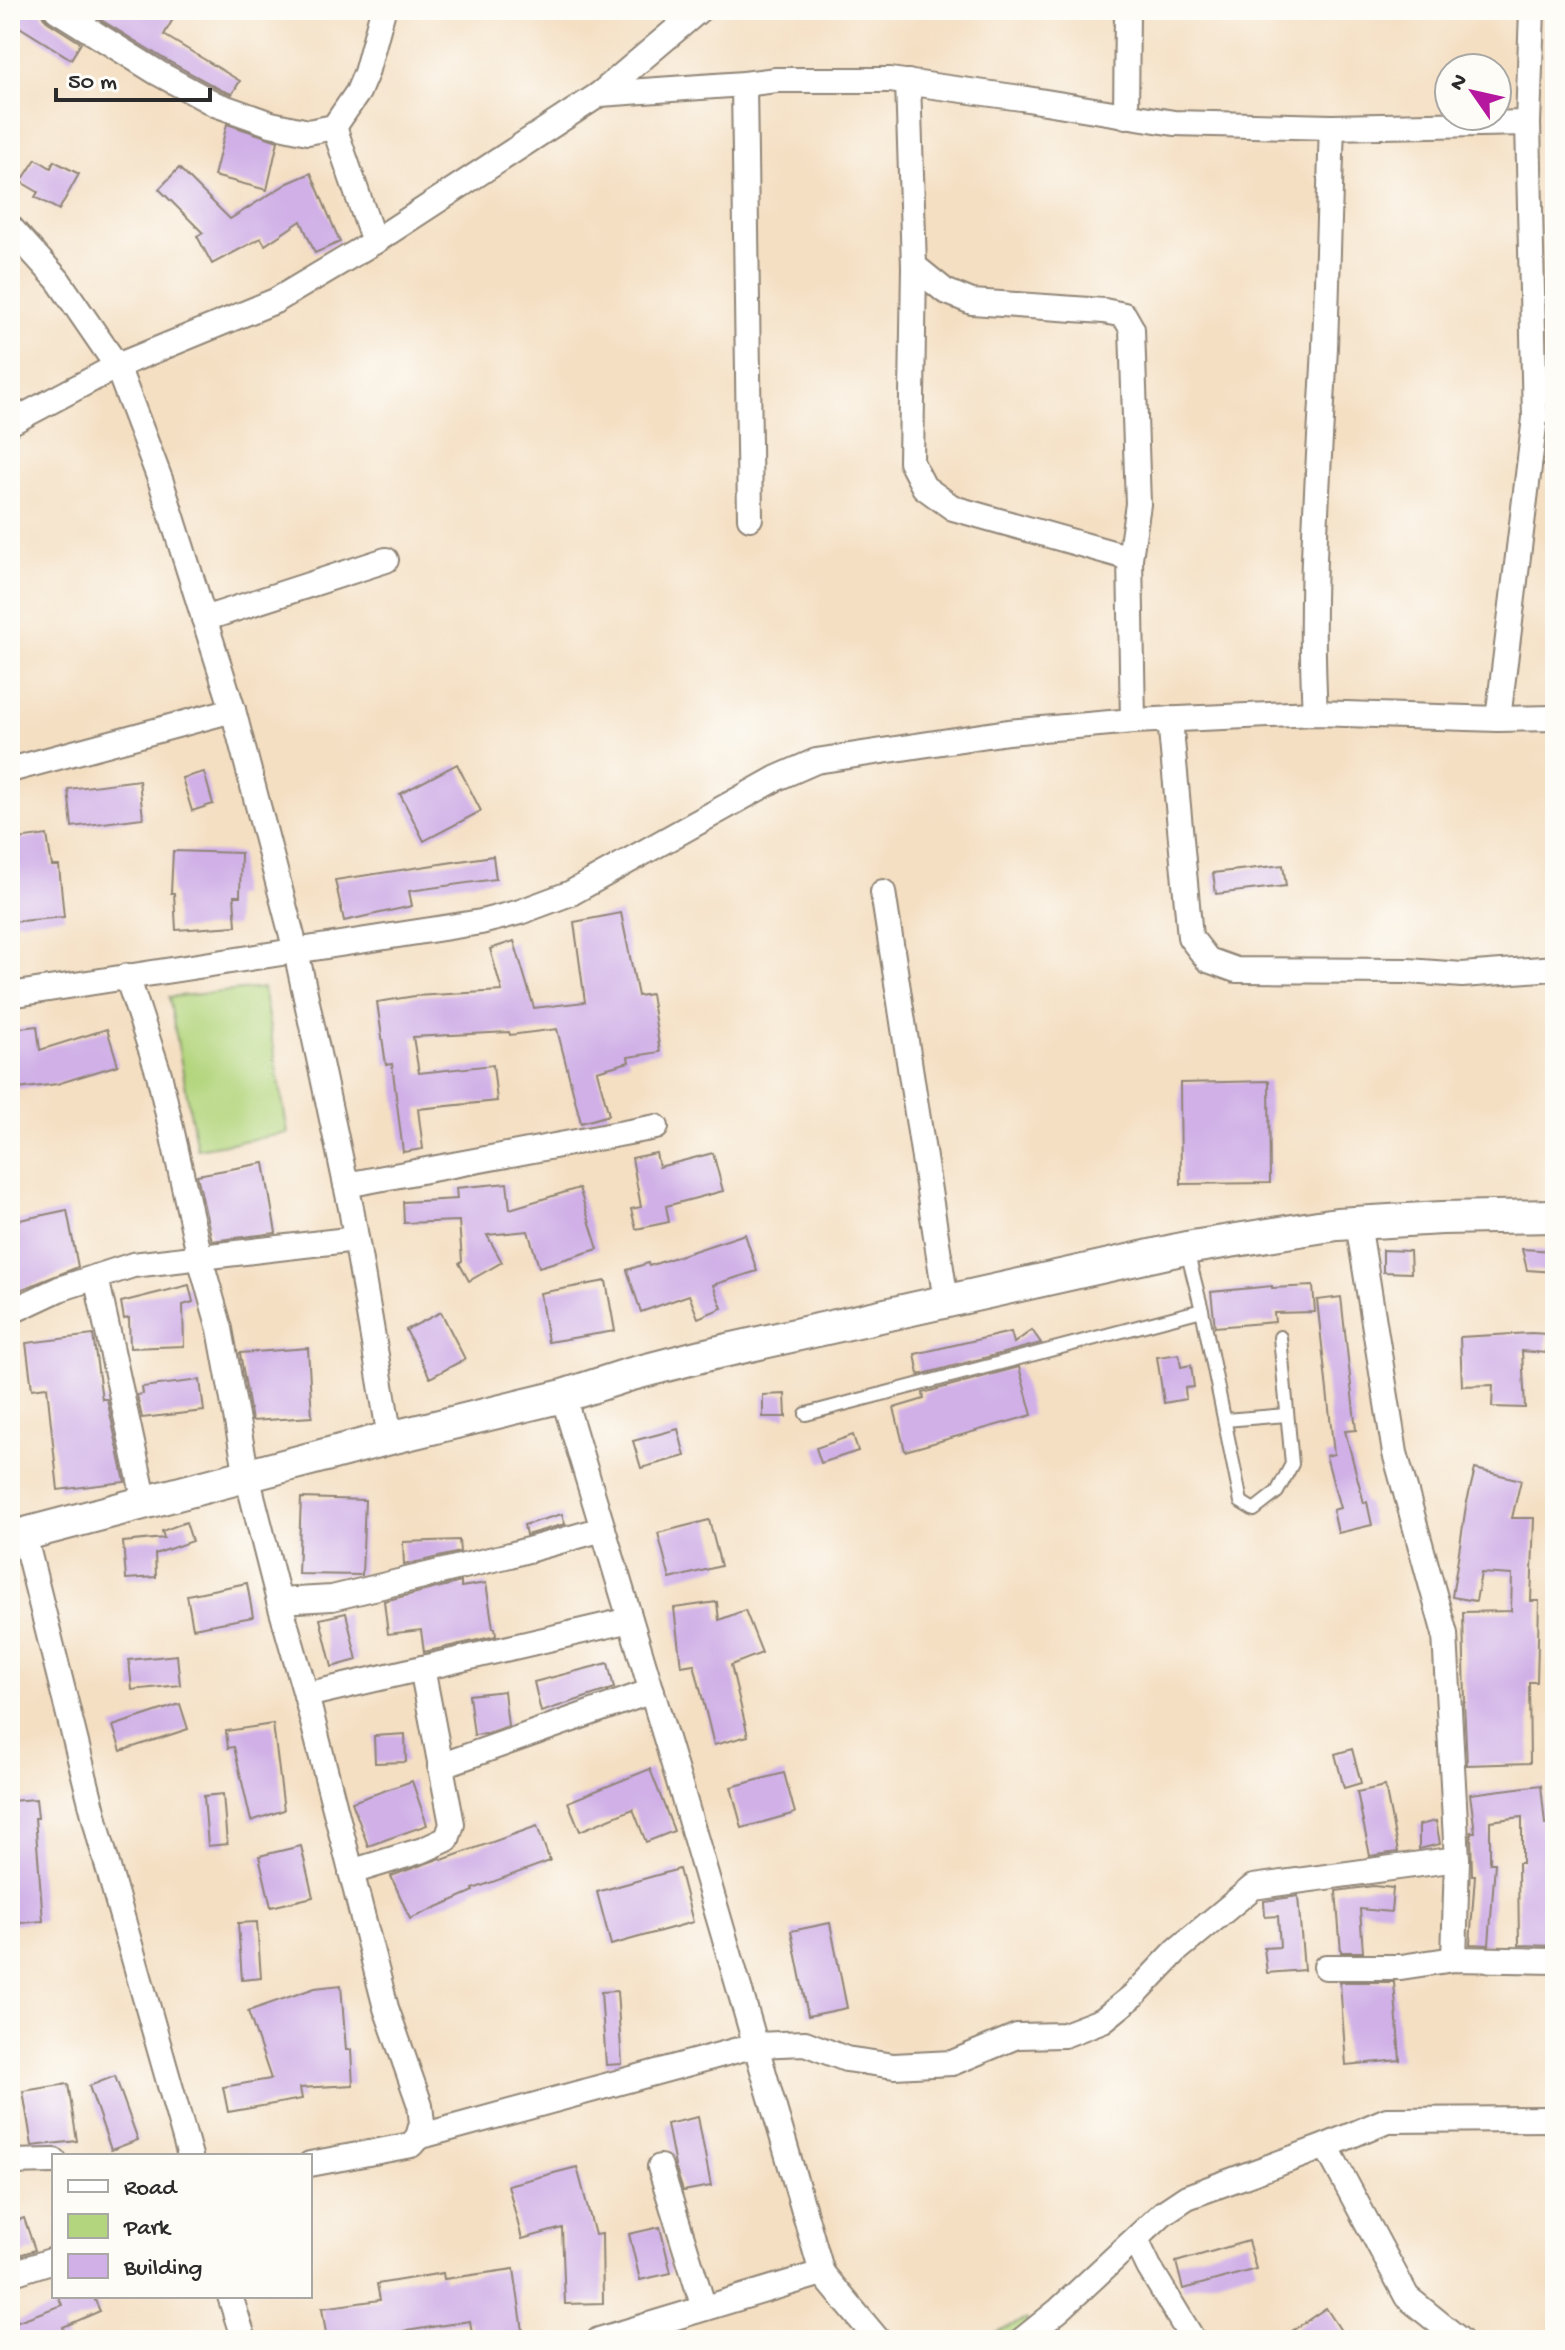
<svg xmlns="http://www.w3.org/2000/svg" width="1565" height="2350" font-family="'Gochi Hand',sans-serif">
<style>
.green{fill:#b3d57d;stroke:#6f8054;stroke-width:2}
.building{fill:#d0b0e7}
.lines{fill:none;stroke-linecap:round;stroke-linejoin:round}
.service-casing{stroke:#908577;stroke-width:16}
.minor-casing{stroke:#908577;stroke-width:28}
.tertiary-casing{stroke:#908577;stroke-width:36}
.service{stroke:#fff;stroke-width:12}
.minor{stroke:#fff;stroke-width:24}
.tertiary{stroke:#fff;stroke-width:32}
</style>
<rect width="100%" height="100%" fill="#fdfcf7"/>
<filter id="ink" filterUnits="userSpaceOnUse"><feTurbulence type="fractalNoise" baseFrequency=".0125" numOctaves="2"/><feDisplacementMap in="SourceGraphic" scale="16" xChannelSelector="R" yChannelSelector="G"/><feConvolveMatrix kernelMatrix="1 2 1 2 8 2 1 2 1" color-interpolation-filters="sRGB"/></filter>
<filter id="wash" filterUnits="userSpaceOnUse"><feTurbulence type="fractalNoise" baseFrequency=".006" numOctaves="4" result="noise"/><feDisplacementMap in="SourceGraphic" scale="32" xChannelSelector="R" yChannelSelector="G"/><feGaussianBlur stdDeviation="1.8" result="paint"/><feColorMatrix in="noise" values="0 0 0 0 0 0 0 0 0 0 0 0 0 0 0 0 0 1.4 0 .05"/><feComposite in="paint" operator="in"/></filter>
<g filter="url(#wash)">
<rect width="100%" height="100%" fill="#f4dfc3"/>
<g class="green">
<polygon points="263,988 288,1133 197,1149 169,997"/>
<polygon points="1027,2319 1033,2340 976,2340"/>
</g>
<g id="blocks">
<g class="building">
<polygon points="10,10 42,10 43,16 48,22 81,43 71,59 10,21"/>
<polygon points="85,10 178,10 164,35 240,81 232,94 221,90 166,60"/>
<polygon points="227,124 278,141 267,190 214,176"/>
<polygon points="36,159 51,168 54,161 79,174 59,210 35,197 38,192 21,182"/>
<polygon points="179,168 230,219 288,183 311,173 340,242 315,253 301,221 265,245 261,238 212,264 197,236 203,233 159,189"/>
<polygon points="457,764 481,811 424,841 400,794"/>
<polygon points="204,772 213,804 192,811 182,778"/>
<polygon points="139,780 143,818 72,827 68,789"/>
<polygon points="47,835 52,866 59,866 64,917 10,922 10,840"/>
<polygon points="173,851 241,853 240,896 234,896 236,926 176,930 174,893 171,893"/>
<polygon points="493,856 496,879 409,891 412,906 344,921 335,880"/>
<polygon points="1283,865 1286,886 1216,894 1213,873"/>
<polygon points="621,913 638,996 651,994 660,1052 628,1057 629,1062 597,1071 609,1115 581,1123 557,1029 510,1035 509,1032 413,1037 419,1073 493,1065 497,1101 418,1109 423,1149 403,1152 392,1064 386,1065 377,1002 415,996 502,991 490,949 514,941 534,1008 585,1002 574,922"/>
<polygon points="37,1026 40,1050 107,1029 118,1065 57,1084 10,1090 10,1029"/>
<polygon points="1269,1081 1270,1183 1181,1184 1180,1083"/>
<polygon points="656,1153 659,1167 713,1153 723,1191 666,1206 669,1222 636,1229 631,1209 641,1207 632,1158"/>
<polygon points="264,1163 276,1233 212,1241 197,1175"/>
<polygon points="507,1183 510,1209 579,1188 598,1249 539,1267 528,1231 487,1235 502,1262 469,1281 459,1263 462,1261 459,1221 404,1223 403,1202 457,1199 456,1188"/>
<polygon points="67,1210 78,1267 15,1292 10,1268 10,1222"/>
<polygon points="745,1234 757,1271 713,1285 722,1308 698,1318 689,1295 641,1312 627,1270 648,1263 649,1266"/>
<polygon points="1522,1249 1555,1251 1555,1272 1527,1270"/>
<polygon points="1383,1250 1410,1251 1411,1273 1383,1272"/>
<polygon points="606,1281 615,1331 548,1342 540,1293"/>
<polygon points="189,1285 193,1302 183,1305 184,1346 130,1348 129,1318 124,1319 121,1302"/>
<polygon points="1272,1286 1272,1288 1313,1286 1315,1312 1274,1313 1275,1322 1215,1327 1211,1292"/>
<polygon points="1341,1297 1356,1430 1345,1431 1364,1503 1367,1502 1372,1525 1338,1533 1333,1510 1340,1508 1326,1456 1334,1454 1317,1300"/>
<polygon points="441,1312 465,1359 430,1378 406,1330"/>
<polygon points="1032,1330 1041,1343 919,1375 915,1354 1011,1332 1014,1343"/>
<polygon points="1531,1333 1547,1334 1546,1353 1522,1351 1525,1408 1492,1407 1493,1385 1462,1386 1460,1337"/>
<polygon points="93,1335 102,1399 107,1399 125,1482 58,1490 47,1387 32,1389 26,1343"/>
<polygon points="308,1348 312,1417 252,1421 240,1353"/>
<polygon points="1179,1354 1181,1367 1191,1365 1194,1387 1185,1388 1186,1399 1164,1403 1157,1357"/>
<polygon points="1019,1367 1032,1415 905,1451 894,1408 924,1399 923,1393"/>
<polygon points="200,1380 204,1411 142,1418 137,1395 143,1394 142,1387"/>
<polygon points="785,1394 786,1417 763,1417 763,1395"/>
<polygon points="678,1429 685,1456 641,1468 633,1441"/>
<polygon points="853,1435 858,1451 821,1463 816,1448"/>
<polygon points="1475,1469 1521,1480 1512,1518 1534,1518 1531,1601 1539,1601 1537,1682 1529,1682 1530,1763 1467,1765 1464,1702 1465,1702 1463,1612 1511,1611 1512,1575 1481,1573 1476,1601 1452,1597 1466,1506"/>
<polygon points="301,1498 365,1500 362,1575 298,1574"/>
<polygon points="562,1514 565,1524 526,1535 524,1525"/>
<polygon points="709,1520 721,1566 670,1579 658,1533"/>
<polygon points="186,1522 192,1541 155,1554 156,1577 126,1579 123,1542 164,1538 162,1531"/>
<polygon points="459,1540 460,1552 404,1565 403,1542"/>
<polygon points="461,1582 461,1587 486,1583 493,1628 495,1628 496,1636 424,1652 421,1630 388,1634 384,1601"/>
<polygon points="247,1583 253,1617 193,1628 187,1595"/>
<polygon points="717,1602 719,1620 745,1610 762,1653 731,1665 748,1736 714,1745 694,1664 681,1666 674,1608"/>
<polygon points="346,1613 357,1660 332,1667 320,1619"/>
<polygon points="177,1655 180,1685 132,1690 129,1660"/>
<polygon points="608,1663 614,1688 541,1712 534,1682"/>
<polygon points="504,1691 508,1726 486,1734 474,1735 469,1695"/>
<polygon points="180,1704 188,1729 121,1751 113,1726"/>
<polygon points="273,1724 284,1810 251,1821 234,1747 228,1748 226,1731"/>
<polygon points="405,1734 406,1762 375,1763 374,1736"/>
<polygon points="1352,1749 1361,1783 1344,1788 1335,1754"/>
<polygon points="650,1769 674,1831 646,1842 633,1809 580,1831 568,1802"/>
<polygon points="784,1773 795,1813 742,1828 731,1787"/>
<polygon points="412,1781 427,1825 368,1846 352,1802"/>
<polygon points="1541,1785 1545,1824 1555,1824 1555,1946 1519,1945 1518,1863 1522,1863 1522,1817 1490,1821 1490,1863 1495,1863 1489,1945 1470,1944 1475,1875 1472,1875 1471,1832 1475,1832 1470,1794"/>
<polygon points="1385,1786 1398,1852 1370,1856 1357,1792"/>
<polygon points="223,1794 227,1844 208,1846 204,1796"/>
<polygon points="36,1799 38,1818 35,1818 43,1921 10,1924 10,1801"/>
<polygon points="1436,1821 1440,1844 1419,1849 1419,1825"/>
<polygon points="537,1826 550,1861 473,1889 474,1891 410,1919 391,1876 441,1858 442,1860"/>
<polygon points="301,1846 313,1897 271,1907 259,1856"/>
<polygon points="679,1869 693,1922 611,1945 597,1892"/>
<polygon points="1373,1886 1393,1888 1391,1912 1360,1909 1363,1952 1341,1952 1336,1891"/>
<polygon points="1298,1896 1304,1970 1267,1973 1264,1948 1280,1947 1278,1916 1265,1917 1264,1901"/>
<polygon points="257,1922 261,1978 242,1980 238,1923"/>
<polygon points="830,1923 847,2008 808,2016 791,1931"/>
<polygon points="1340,1982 1394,1982 1400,2060 1346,2065"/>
<polygon points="341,1985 346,2050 351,2050 353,2085 300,2088 302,2099 228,2112 223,2087 271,2079 248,2011 315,1988"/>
<polygon points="617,1991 622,2064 606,2065 601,1992"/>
<polygon points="115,2076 138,2140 111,2150 89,2086"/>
<polygon points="68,2084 77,2141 32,2146 23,2091"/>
<polygon points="698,2117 711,2186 683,2191 675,2166 667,2124"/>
<polygon points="577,2167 595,2235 602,2234 603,2303 565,2304 562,2228 522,2239 508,2185"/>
<polygon points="24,2218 35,2250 10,2258 10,2223"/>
<polygon points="660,2227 671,2273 640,2280 629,2234"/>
<polygon points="1248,2241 1256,2269 1183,2289 1176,2262"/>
<polygon points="514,2269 524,2338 473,2340 470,2321 368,2337 368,2340 327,2340 322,2308 380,2300 377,2284 443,2273 444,2279"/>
<polygon points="58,2296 93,2296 100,2311 63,2327 67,2340 10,2340 10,2324 62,2305"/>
<polygon points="1326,2308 1347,2340 1279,2340"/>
</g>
</g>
</g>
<g filter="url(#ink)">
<use href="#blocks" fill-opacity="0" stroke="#908577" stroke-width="2"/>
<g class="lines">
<defs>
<g id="service">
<polyline points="1187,1251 1202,1310 1241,1502 1254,1510 1277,1492 1292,1464 1280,1337"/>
<polyline points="806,1414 1202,1310"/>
<polyline points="1225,1420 1287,1415"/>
</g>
<g id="minor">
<polyline points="57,10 158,73 215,104 271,124 308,132 334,127 358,92 366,73 383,10"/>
<polyline points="908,82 914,266 945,291 972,302 1104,311 1124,315 1132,329 1138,504 1130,558 1133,721"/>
<polyline points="744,84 750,518"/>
<polyline points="600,94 744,84 776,80 890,80 1021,98 1174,123 1332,127 1528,123"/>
<polyline points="1126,116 1127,10"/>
<polyline points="334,127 374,242"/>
<polyline points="10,227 58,280 117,366 161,482 233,710 296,951 351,1208 390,1438"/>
<polyline points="914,266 911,462 924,487 953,508 1130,558"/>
<polyline points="10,423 117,366 275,301 374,242 600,94 699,10"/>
<polyline points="204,619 386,560"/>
<path d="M1315 713C1308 591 1319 469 1325 347 1328 273 1329 200 1332 127"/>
<polyline points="1170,719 1190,937 1208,960 1236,970 1408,971 1462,975 1555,968"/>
<polyline points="1498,719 1535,418 1528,123 1532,10"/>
<polyline points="10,770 233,710"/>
<polyline points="883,892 946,1301"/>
<polyline points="127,976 159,1074 200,1258 220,1329 247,1476 279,1601 306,1695 386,2008 420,2105 422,2123 418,2137 411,2145 310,2164"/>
<polyline points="10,995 437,929 481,922 520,912 571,893 777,778 816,761 1008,732 1133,721 1315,713 1498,719 1555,718"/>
<polyline points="346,1185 656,1127"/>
<polyline points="1358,1223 1395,1453 1445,1634 1457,1859 1454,1959"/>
<polyline points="96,1277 145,1503"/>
<polyline points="10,1312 59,1289 133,1265 356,1239"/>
<polyline points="563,1396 680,1785 822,2273 878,2340"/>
<polyline points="24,1535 100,1839 190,2156"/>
<polyline points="279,1601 332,1598 510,1555 603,1529"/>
<polyline points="306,1695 630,1620"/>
<polyline points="440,1766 652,1691"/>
<polyline points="351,1872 423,1850 447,1839 452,1824 422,1668"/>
<polyline points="1326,1967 1401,1967 1454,1959 1555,1961"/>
<polyline points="418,2137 756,2045 805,2043 846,2059 894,2066 952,2063 1017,2036 1064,2035 1103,2020 1134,1995 1177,1950 1253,1887 1457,1859"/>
<polyline points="1326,2146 1407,2297 1460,2340"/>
<polyline points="10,2162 54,2161"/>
<polyline points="660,2167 704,2308"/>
<polyline points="1136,2240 1149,2267 1193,2340"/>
<polyline points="10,2274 54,2260"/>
<polyline points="230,2296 244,2340"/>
<polyline points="599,2340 822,2273"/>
<polyline points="1022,2340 1059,2310 1163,2213 1187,2197 1326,2146 1387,2120 1555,2119"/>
</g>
<polyline id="tertiary" points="10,1538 390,1438 563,1396 628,1375 701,1356 1186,1248 1337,1224 1442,1218 1555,1216"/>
</defs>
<use href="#service" class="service-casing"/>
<use href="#minor" class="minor-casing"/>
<use href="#tertiary" class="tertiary-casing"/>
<use href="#service" class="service"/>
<use href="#minor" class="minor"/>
<use href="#tertiary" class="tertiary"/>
</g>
</g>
<rect width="1565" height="2350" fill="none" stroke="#fdfcf7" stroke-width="40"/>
<rect x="52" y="2154" width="260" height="144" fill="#fdfcf7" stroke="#a9a8a5" stroke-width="2"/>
<rect x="68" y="2180" width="40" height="12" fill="#ffffff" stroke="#a9a8a5" stroke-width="2"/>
<text x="124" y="2194" font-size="24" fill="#2b2b2b">Road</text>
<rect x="68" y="2214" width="40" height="24" fill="#b3d57d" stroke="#a9a8a5" stroke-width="2"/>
<text x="124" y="2234" font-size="24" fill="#2b2b2b">Park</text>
<rect x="68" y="2254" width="40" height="24" fill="#d0b0e7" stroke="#a9a8a5" stroke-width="2"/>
<text x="124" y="2274" font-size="24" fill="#2b2b2b">Building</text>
<g transform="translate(1473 92) rotate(304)"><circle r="38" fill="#fdfcf7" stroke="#a9a8a5" stroke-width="2"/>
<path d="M0-6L14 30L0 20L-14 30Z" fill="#b5179e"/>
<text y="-12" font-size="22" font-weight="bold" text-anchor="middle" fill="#2b2b2b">N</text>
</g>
<path d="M56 88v12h154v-12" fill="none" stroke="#2b2b2b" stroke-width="4"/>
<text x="68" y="88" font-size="24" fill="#2b2b2b" stroke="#fdfcf7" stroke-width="6" paint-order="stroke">50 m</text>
</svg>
